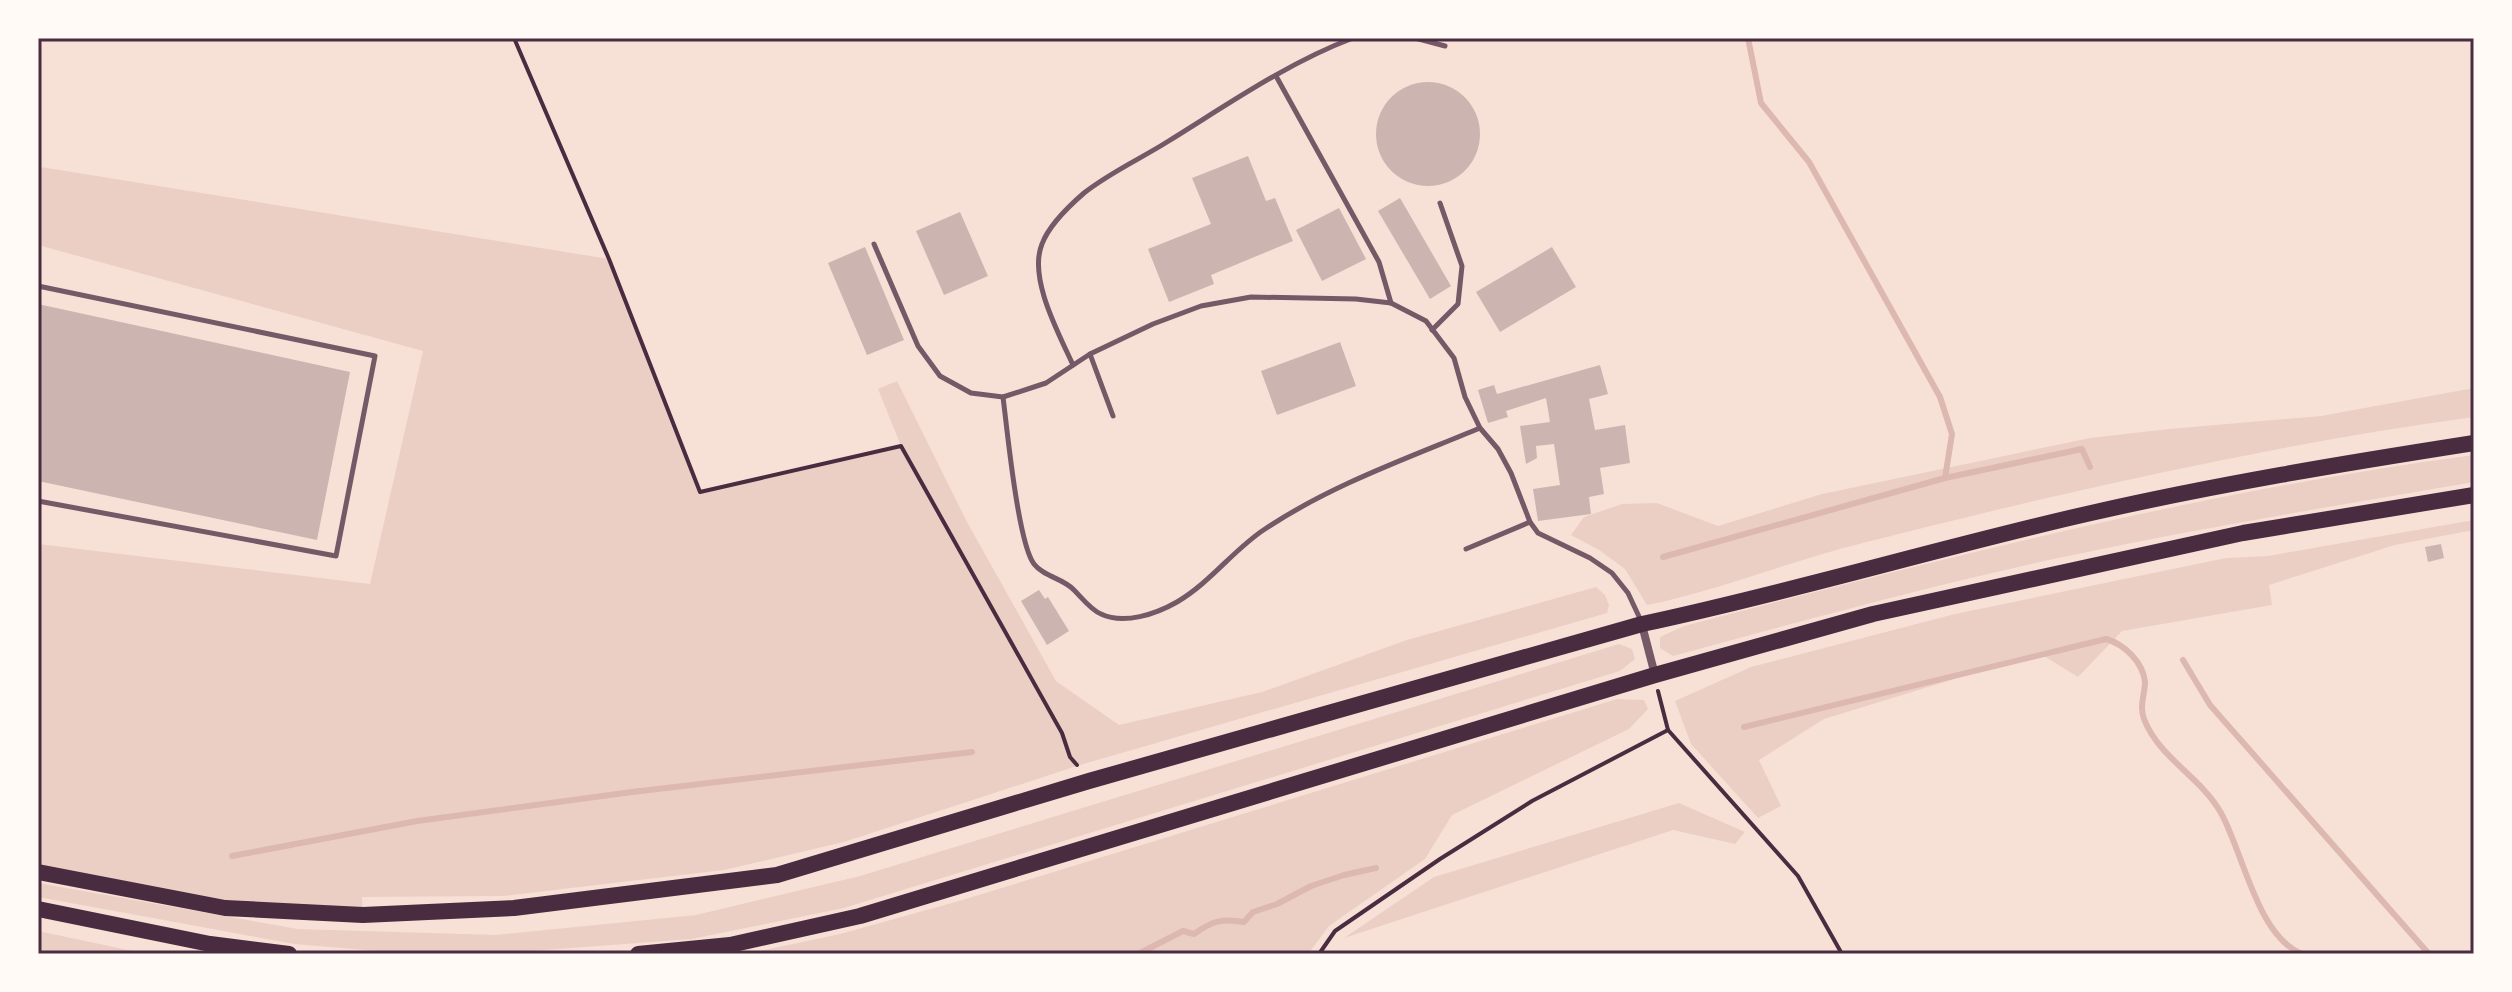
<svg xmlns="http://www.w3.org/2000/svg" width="2512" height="992" font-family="'Titillium Web',sans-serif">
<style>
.green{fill:#ebcfc5}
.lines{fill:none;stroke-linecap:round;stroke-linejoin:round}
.stream{stroke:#dcb8b0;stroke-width:6}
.building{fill:#ccb4b1}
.path{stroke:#4a2c40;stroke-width:4}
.service{stroke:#755966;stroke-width:5}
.minor{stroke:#755966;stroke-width:8}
.trunk{stroke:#4a2c40;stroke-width:16}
.neatline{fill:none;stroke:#4a2c40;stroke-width:3}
</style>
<rect width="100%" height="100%" fill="#f7e1d7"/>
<g class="green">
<polygon points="41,167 609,259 700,492 901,446 878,389 897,381 967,522 1056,681 1119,725 1262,692 1407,640 1596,587 1605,595 1609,605 1607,613 1080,765 844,842 724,870 504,896 362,897 363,915 225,908 38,872 38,544 370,584 423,351 38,245 38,173"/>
<path d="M2474 388V417C2268 445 2064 492 1863 543 1790 561 1720 590 1647 605L1625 569 1599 550 1571 535 1584 517 1622 504 1657 503 1718 526 1822 494 2090 438 2169 429 2321 416Z"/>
<path d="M2474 455V482C2340 505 2206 527 2073 555 1939 583 1806 620 1673 656L1660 648V637L1684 626C1943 558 2209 490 2474 455Z"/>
<polygon points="2474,520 2474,530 2395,545 2269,585 2272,605 2122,631 2078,677 2039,653 1824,719 1759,760 1781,806 1758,818 1691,744 1675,701 1751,667 1955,614 2226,558 2268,556"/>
<polygon points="1619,644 1632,649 1635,659 1620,671 844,908 692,939 491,954 377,951 294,944 38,897 38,883 298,929 496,935 696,915 860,876"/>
<polygon points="1617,699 1644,700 1648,709 1629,729 1452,815 1425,859 1329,926 1308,954 746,954 840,934 959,901"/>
<polygon points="1679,803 1745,832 1735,844 1673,830 1344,938 1434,877"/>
<polygon points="38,931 147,954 38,954"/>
</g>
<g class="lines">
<g class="stream">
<polyline points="1748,38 1761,103 1809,162 1940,397 1952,434 1945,478 2082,449 2090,467"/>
<polyline points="1663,557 1945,478"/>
<polyline points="2183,660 2210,705 2429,954"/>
<path d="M1744 727 2106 639C2124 644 2143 662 2145 682 2145 694 2139 706 2144 719 2159 758 2201 777 2221 813 2243 852 2257 936 2302 954"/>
<polyline points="232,856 417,821 632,792 972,752"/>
<path d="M1138 954 1183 931 1194 934C1212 921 1222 918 1244 922L1253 912 1277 904 1311 886 1344 875 1376 868"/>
</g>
</g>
<g class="building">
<circle cx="1428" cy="134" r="52"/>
<polygon points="1248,156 1266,201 1275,198 1293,241 1211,275 1214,284 1169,302 1148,249 1211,224 1192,178"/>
<polygon points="1400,198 1451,286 1430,299 1378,211"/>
<polygon points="1339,208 1366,259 1322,281 1296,230"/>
<polygon points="960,212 988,276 944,295 916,231"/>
<polygon points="865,247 904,340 867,355 828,263"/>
<polygon points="1552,247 1576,287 1500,332 1476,292"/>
<polygon points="38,304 350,372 317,540 38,481"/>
<polygon points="1340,342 1356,386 1277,415 1261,371"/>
<polygon points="1600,365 1608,394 1589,399 1595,430 1625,425 1630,463 1600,468 1604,494 1589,497 1591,514 1538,521 1533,489 1560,485 1554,444 1536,446 1537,458 1526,464 1520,426 1550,422 1546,398 1506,411 1508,417 1488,423 1478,390 1494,385 1497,394"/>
<polygon points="2441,544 2444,558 2428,562 2425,547"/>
<polygon points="1039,590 1045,599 1048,597 1069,631 1047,645 1021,601"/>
</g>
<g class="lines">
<g class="path">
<polyline points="514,38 609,259 700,492 901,446 1062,733 1070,757 1077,765"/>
<polyline points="1658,691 1668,730 1798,876 1842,954"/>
<polyline points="1319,954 1335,931 1440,859 1532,801 1668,730"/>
</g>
<g class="service">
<polyline points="1415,38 1445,46"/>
<polyline points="1276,76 1379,262 1391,303"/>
<polyline points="874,244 918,346 940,376 971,393 1003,397 1046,383 1090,354 1153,324 1201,306 1251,297 1356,299 1391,303 1426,321 1454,358 1465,397 1480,428 1498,449 1511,473 1530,522 1538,533 1590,558 1612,573 1628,593 1642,623"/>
<polyline points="38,286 375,356 336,556 38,501"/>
<polyline points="1432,330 1458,304 1462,266 1440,203"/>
<polyline points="1090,354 1113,416"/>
<path d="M1073 365C1059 334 1028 278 1042 244 1049 225 1069 206 1084 193 1109 173 1140 159 1167 142 1227 105 1287 63 1353 38"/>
<path d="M1003 397C1007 428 1018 543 1034 564 1044 577 1063 578 1074 590 1082 598 1091 610 1101 614 1124 625 1156 614 1177 602 1211 582 1234 549 1265 529 1331 485 1408 458 1480 428"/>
<polyline points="1466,549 1530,522"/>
</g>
<polyline class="minor" points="1642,625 1655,675"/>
<g class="trunk">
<path d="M38 872 225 908 363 915 514 908 777 875 1089 781 1642 624C1793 592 1941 547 2091 513 2218 484 2346 463 2474 443"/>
<polyline points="38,909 210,944 289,954"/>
<polyline points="638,954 730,945 860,916 1655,675 1873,614 2243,533 2474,495"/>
</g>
</g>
<rect width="2512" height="992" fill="none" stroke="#fffaf5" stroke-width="80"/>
<rect x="40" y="40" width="2432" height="912" class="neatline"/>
</svg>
